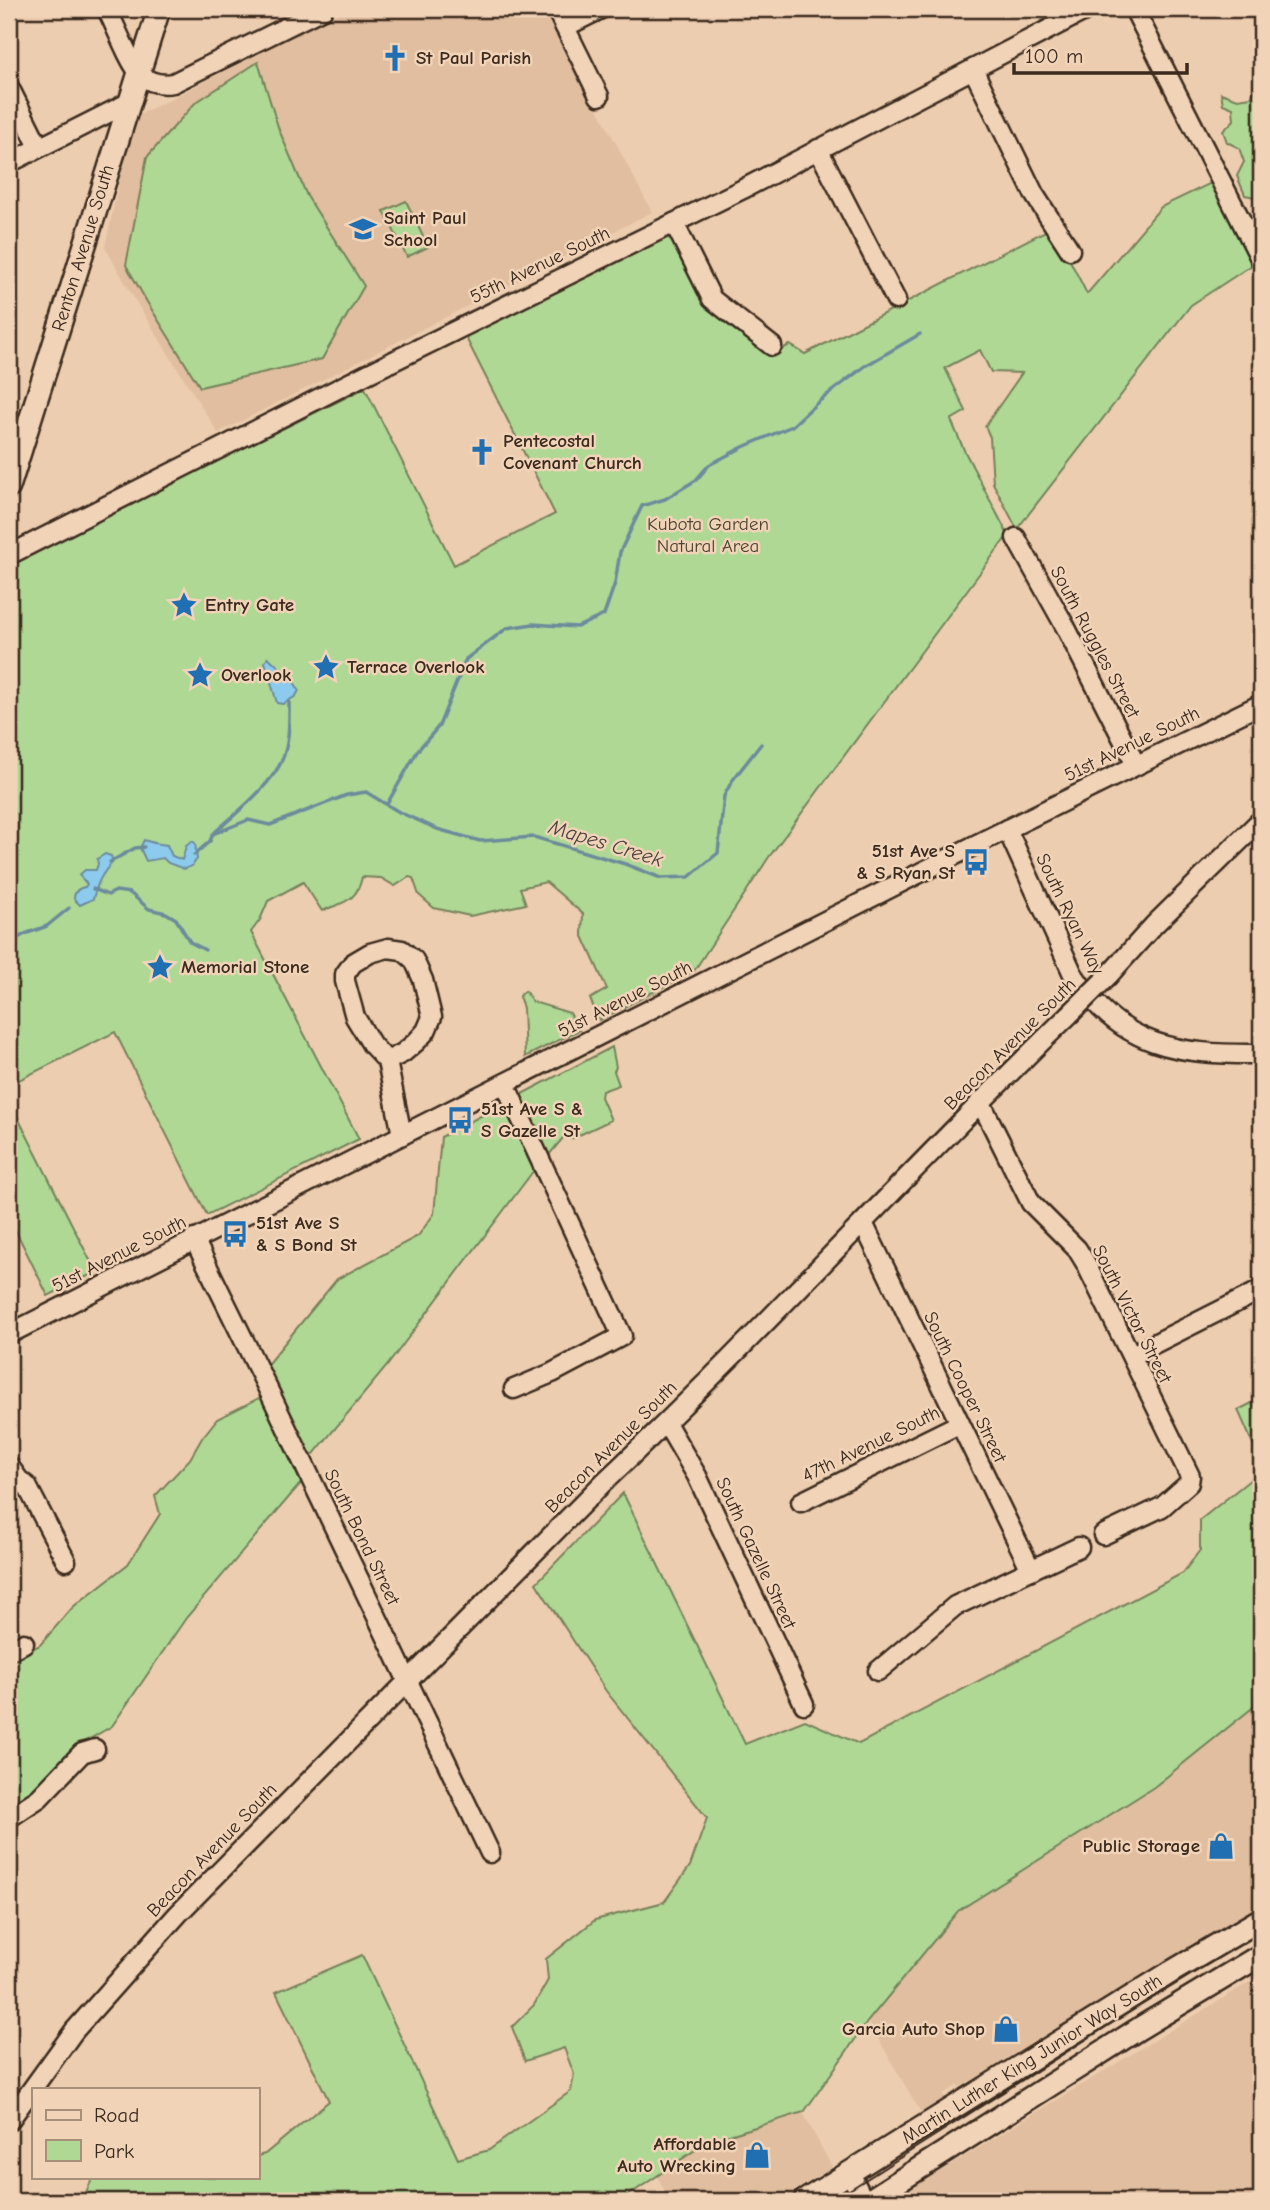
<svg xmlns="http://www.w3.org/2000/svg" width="1270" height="2210" font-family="'Comic Neue',sans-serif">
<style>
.built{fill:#e0be9f}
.green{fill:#afd895;stroke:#75815a;stroke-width:2}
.water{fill:#8dcbee;stroke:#6c8b9b;stroke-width:2}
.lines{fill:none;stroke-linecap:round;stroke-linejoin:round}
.stream{stroke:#6c8b9b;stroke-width:3.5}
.minor-casing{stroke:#3b2a1e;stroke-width:23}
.major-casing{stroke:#3b2a1e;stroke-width:26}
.minor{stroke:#f1d3b8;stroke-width:18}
.major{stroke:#f1d3b8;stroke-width:21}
.tram{stroke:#3b2a1e;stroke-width:2}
.minor-bridge-casing{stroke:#3b2a1e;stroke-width:23;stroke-linecap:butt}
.minor-bridge{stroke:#f1d3b8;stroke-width:18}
.labels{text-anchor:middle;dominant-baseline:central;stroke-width:5;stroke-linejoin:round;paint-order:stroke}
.poi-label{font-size:19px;font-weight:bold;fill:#3b2a1e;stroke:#f1d3b8;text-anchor:start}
.street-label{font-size:19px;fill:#3b2a1e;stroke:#f1d3b8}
.park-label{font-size:19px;fill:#4c4430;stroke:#f1d3b8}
.water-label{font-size:21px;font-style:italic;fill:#47423d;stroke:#f1d3b8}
</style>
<rect width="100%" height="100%" fill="#edcdaf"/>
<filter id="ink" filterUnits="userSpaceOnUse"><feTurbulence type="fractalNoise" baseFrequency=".0143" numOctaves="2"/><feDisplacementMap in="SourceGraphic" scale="14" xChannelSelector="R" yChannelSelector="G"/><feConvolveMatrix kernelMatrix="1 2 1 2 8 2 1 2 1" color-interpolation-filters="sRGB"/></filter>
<g filter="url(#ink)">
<g class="built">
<polygon points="347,9 545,9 652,212 218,433 135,300 105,247 133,118"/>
<polygon points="1261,1701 1261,1904 1059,2029 1057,2027 986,2072 960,2087 958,2085 943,2094 945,2099 921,2113 868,2021 958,1911 1154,1787"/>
<polygon points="1261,1975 1261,2201 896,2201 895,2199"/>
<polygon points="803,2113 832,2167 778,2201 670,2201 657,2176 707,2142"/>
</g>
<g class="green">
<polygon points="258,62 279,130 307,196 364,286 322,359 200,387 147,302 126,265 147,157 195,103"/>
<polygon points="1261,81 1261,193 1260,198 1245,195 1237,176 1244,162 1239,148 1227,142 1223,131 1234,120 1233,108 1223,104 1221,93 1238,99 1251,97"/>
<path d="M1211 183 1252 265 1191 305 1017 529 993 483 990 437 985 426 1022 373 991 372 980 350 945 368 966 411 951 420 964 450 1008 535 769 857 694 971 599 1020 590 999 607 989 582 934 583 914 546 882 520 888 526 904 470 916 434 908 419 895 413 878 409 877 395 886 381 878 362 877C357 902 343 902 322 911L303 882 268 901 260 920 251 932 359 1139 207 1215 115 1032 9 1085V564L365 388 454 565 555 514 465 336 669 235 707 308 770 355 790 345 805 354 1053 227 1087 294 1161 207Z"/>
<polygon points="406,201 428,247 407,257 384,211"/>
<polygon points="525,991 533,1002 570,1013 579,1030 525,1057 523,1008 519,996"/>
<polygon points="612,1047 616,1067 614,1071 619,1085 602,1091 601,1097 611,1120 571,1139 567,1133 549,1155 520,1095"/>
<polygon points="9,1100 96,1272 48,1296 9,1217"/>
<polygon points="505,1103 537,1166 387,1366 309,1460 265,1367 337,1279 418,1236 434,1214 441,1137"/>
<polygon points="261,1397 301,1483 186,1618 112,1726 81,1744 43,1785 9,1810 9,1661 40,1645 73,1607 128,1564 160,1514 155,1496 190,1459 202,1438 217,1419"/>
<polygon points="1252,1403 1261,1411 1261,1462 1238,1410"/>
<polygon points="1261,1471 1261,1701 1154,1787 958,1911 868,2021 804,2112 707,2142 620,2201 82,2201 93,2177 257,2177 257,2156 265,2154 329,2101 276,1992 362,1955 458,2159 489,2150 571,2091 574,2074 564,2048 525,2061 512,2027 534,2005 548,1980 546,1959 595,1920 664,1902 690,1866 707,1818 606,1691 536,1583 623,1493 745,1744 805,1720 859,1744 1183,1573 1200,1550 1200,1520"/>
</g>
<g class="water">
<polygon points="268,657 292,679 299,690 296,696 283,704 277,703 265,662"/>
<path d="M144 840C152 843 159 844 167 845L172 856 182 860 186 846 192 841 195 843 197 859 192 866 184 869 168 863 163 858 146 861 140 848Z"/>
<path d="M105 854 111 856 113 862C101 874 97 884 93 899L80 905 74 899C74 891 78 888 85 887L87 884 79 875 85 870H96L98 864 97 859Z"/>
</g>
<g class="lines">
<g class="stream">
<polyline points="387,804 418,750 439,726 466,659 507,628 533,624 577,627 604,615 615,583 620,552 642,506 665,499 696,480 709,465 743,447 792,426 818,402 865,366 920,334"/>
<path d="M215 832C235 815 272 784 282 760 290 742 289 720 289 701"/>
<polyline points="194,855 210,841 213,834 248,820 270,825 347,795 366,792 399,812 437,829 480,841 534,837 625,864 661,878 689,877 718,853 724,796 732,781 761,744"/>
<polyline points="110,862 135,848 144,847"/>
<polyline points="93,889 108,895 116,891 130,893 149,909 166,913 176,919 190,942 205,950"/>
<polyline points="9,943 25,934 47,926 69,908"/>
</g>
<defs>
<g id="minor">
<path d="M107 9C115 25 130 64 141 75 150 83 161 85 173 83L323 9"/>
<polyline points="556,9 599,96"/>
<polyline points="1134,9 1261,260"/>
<polyline points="565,27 601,9"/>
<polyline points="973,69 1034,194 1070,250"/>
<polyline points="9,87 39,147"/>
<polyline points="818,149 896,300"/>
<polyline points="9,163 128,103"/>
<polyline points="674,223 712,299 772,346"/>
<polyline points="1016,538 1065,626 1136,765"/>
<polyline points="9,555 371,372 743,189 1088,9"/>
<path d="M1007 829 1073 974C1121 1048 1179 1055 1261 1054"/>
<polyline points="1109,975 1154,925 1261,820"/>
<polyline points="387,1061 403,1053 416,1042 426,1031 432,1017 423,980 414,960 402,950 388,948 370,953 353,963 345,974 345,981 355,1017 372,1045 387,1061 402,1135"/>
<polyline points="505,1084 622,1336 552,1373 514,1389"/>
<polyline points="980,1101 1031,1203 1077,1249 1085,1262 1190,1476 1189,1483 1162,1507 1103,1535"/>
<polyline points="863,1223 1031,1570"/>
<polyline points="194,1239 267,1387 490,1853"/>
<polyline points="9,1334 987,839 1261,704"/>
<polyline points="1132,1355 1261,1290"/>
<polyline points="666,1423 697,1476 804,1704"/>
<polyline points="9,1466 19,1480 27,1486 66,1561"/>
<polyline points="801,1502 959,1424"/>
<polyline points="9,1651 24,1643"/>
<polyline points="878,1671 955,1606 1079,1547"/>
<polyline points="9,1818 39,1798 82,1753 95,1749"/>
<path d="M9 2121 74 2031 178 1914 604 1482C764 1331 911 1167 1069 1015"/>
<polyline points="850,2173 864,2201"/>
</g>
<g id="major">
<polyline points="9,487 159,9"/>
<polyline points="804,2201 1171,1972 1261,1919"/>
<polyline points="868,2201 1140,2028 1261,1955"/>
</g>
</defs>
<use href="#minor" class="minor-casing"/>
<use href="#major" class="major-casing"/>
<use href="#minor" class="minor"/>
<use href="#major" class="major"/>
<polyline class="tram" points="832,2201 1112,2023 1261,1932"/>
<defs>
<polyline id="minor-bridge" points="1069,1015 1109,975"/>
</defs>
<use href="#minor-bridge" class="minor-bridge-casing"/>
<use href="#minor-bridge" class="minor-bridge"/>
</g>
</g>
<defs>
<symbol id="church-bare" viewBox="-9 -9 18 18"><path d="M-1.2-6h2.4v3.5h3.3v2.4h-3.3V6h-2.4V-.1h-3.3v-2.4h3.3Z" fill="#1f6fb2" stroke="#f1d3b8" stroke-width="2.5" paint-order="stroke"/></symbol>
<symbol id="school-bare" viewBox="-9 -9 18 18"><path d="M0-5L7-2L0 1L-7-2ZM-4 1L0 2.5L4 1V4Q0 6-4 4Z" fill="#1f6fb2" stroke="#f1d3b8" stroke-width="2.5" paint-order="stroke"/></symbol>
<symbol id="sight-bare" viewBox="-9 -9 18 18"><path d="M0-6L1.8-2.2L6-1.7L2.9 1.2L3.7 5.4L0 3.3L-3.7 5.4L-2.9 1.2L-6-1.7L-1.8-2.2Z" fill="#1f6fb2" stroke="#f1d3b8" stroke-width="2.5" paint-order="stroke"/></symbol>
<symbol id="bus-bare" viewBox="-9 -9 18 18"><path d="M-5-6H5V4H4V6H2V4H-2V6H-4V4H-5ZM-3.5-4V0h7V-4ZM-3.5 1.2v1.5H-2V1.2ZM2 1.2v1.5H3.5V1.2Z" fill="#1f6fb2" stroke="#f1d3b8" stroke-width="2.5" paint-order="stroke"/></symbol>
<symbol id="shop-bare" viewBox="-9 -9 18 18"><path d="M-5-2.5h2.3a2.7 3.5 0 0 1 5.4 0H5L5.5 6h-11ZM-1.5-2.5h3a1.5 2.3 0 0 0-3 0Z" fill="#1f6fb2" stroke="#f1d3b8" stroke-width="2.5" paint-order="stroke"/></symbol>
</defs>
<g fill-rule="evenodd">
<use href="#church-bare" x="376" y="39" width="38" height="38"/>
<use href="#school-bare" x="344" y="210" width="38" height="38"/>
<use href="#church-bare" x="463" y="433" width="38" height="38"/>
<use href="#sight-bare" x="165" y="586" width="38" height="38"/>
<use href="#sight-bare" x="307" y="648" width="38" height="38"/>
<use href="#sight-bare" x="181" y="656" width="38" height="38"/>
<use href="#bus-bare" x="957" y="843" width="38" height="38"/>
<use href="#sight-bare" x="141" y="948" width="38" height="38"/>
<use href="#bus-bare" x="441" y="1101" width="38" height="38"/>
<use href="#bus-bare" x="216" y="1215" width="38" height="38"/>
<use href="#shop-bare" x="1202" y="1827" width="38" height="38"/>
<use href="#shop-bare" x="987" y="2010" width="38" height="38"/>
<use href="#shop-bare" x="738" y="2136" width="38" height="38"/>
</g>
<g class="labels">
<g class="poi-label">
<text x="416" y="58">St Paul Parish</text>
<text x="384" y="218">Saint Paul<tspan x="384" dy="22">School</tspan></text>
<text x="503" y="441">Pentecostal<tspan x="503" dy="22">Covenant Church</tspan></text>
<text x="205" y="605">Entry Gate</text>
<text x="347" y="667">Terrace Overlook</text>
<text x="221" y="675">Overlook</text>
<text x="955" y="851" text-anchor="end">51st Ave S<tspan x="955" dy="22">&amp; S Ryan St</tspan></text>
<text x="181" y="967">Memorial Stone</text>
<text x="481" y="1109">51st Ave S &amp;<tspan x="481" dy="22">S Gazelle St</tspan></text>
<text x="256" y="1223">51st Ave S<tspan x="256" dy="22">&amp; S Bond St</tspan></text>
<text x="1200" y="1846" text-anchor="end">Public Storage</text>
<text x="985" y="2029" text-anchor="end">Garcia Auto Shop</text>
<text x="736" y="2144" text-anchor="end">Affordable<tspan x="736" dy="22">Auto Wrecking</tspan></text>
</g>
<g class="street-label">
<text transform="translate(83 248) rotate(-73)">Renton Avenue South</text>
<text transform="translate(540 265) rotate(-26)">55th Avenue South</text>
<text transform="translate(1095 642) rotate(62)">South Ruggles Street</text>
<text transform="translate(1132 744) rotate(-26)">51st Avenue South</text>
<text transform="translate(1070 914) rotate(64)">South Ryan Way</text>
<text transform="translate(625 999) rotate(-27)">51st Avenue South</text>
<text transform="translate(1010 1044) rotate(-45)">Beacon Avenue South</text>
<text transform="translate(119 1254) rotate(-27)">51st Avenue South</text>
<text transform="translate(1132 1314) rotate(63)">South Victor Street</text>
<text transform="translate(965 1387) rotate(64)">South Cooper Street</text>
<text transform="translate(871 1444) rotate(-26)">47th Avenue South</text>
<text transform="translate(611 1447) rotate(-45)">Beacon Avenue South</text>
<text transform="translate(362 1537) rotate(64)">South Bond Street</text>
<text transform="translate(756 1553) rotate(65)">South Gazelle Street</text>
<text transform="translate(212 1850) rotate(-46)">Beacon Avenue South</text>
<text transform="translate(1032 2059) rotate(-32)">Martin Luther King Junior Way South</text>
</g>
<g class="park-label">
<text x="708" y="524">Kubota Garden<tspan x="708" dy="22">Natural Area</tspan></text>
</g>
<g class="water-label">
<text transform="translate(606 843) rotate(17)">Mapes Creek</text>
</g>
</g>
<rect width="1270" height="2210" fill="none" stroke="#f1d3b8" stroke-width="35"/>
<rect x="18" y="18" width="1235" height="2175" fill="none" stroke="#3b2a1e" stroke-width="2.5" filter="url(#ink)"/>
<rect x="32" y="2088" width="228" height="91" fill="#f1d3b8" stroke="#a88f7a" stroke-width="2"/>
<rect x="46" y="2110" width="35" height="10" fill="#f1d3b8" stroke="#a88f7a" stroke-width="2"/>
<text x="94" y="2122" font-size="21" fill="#3b2a1e">Road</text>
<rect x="46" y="2140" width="35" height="21" fill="#afd895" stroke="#a88f7a" stroke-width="2"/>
<text x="94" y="2158" font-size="21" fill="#3b2a1e">Park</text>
<path d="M1014 63v10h173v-10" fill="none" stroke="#3b2a1e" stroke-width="3.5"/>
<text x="1025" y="63" font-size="21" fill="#3b2a1e" stroke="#f1d3b8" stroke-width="5" paint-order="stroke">100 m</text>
</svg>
